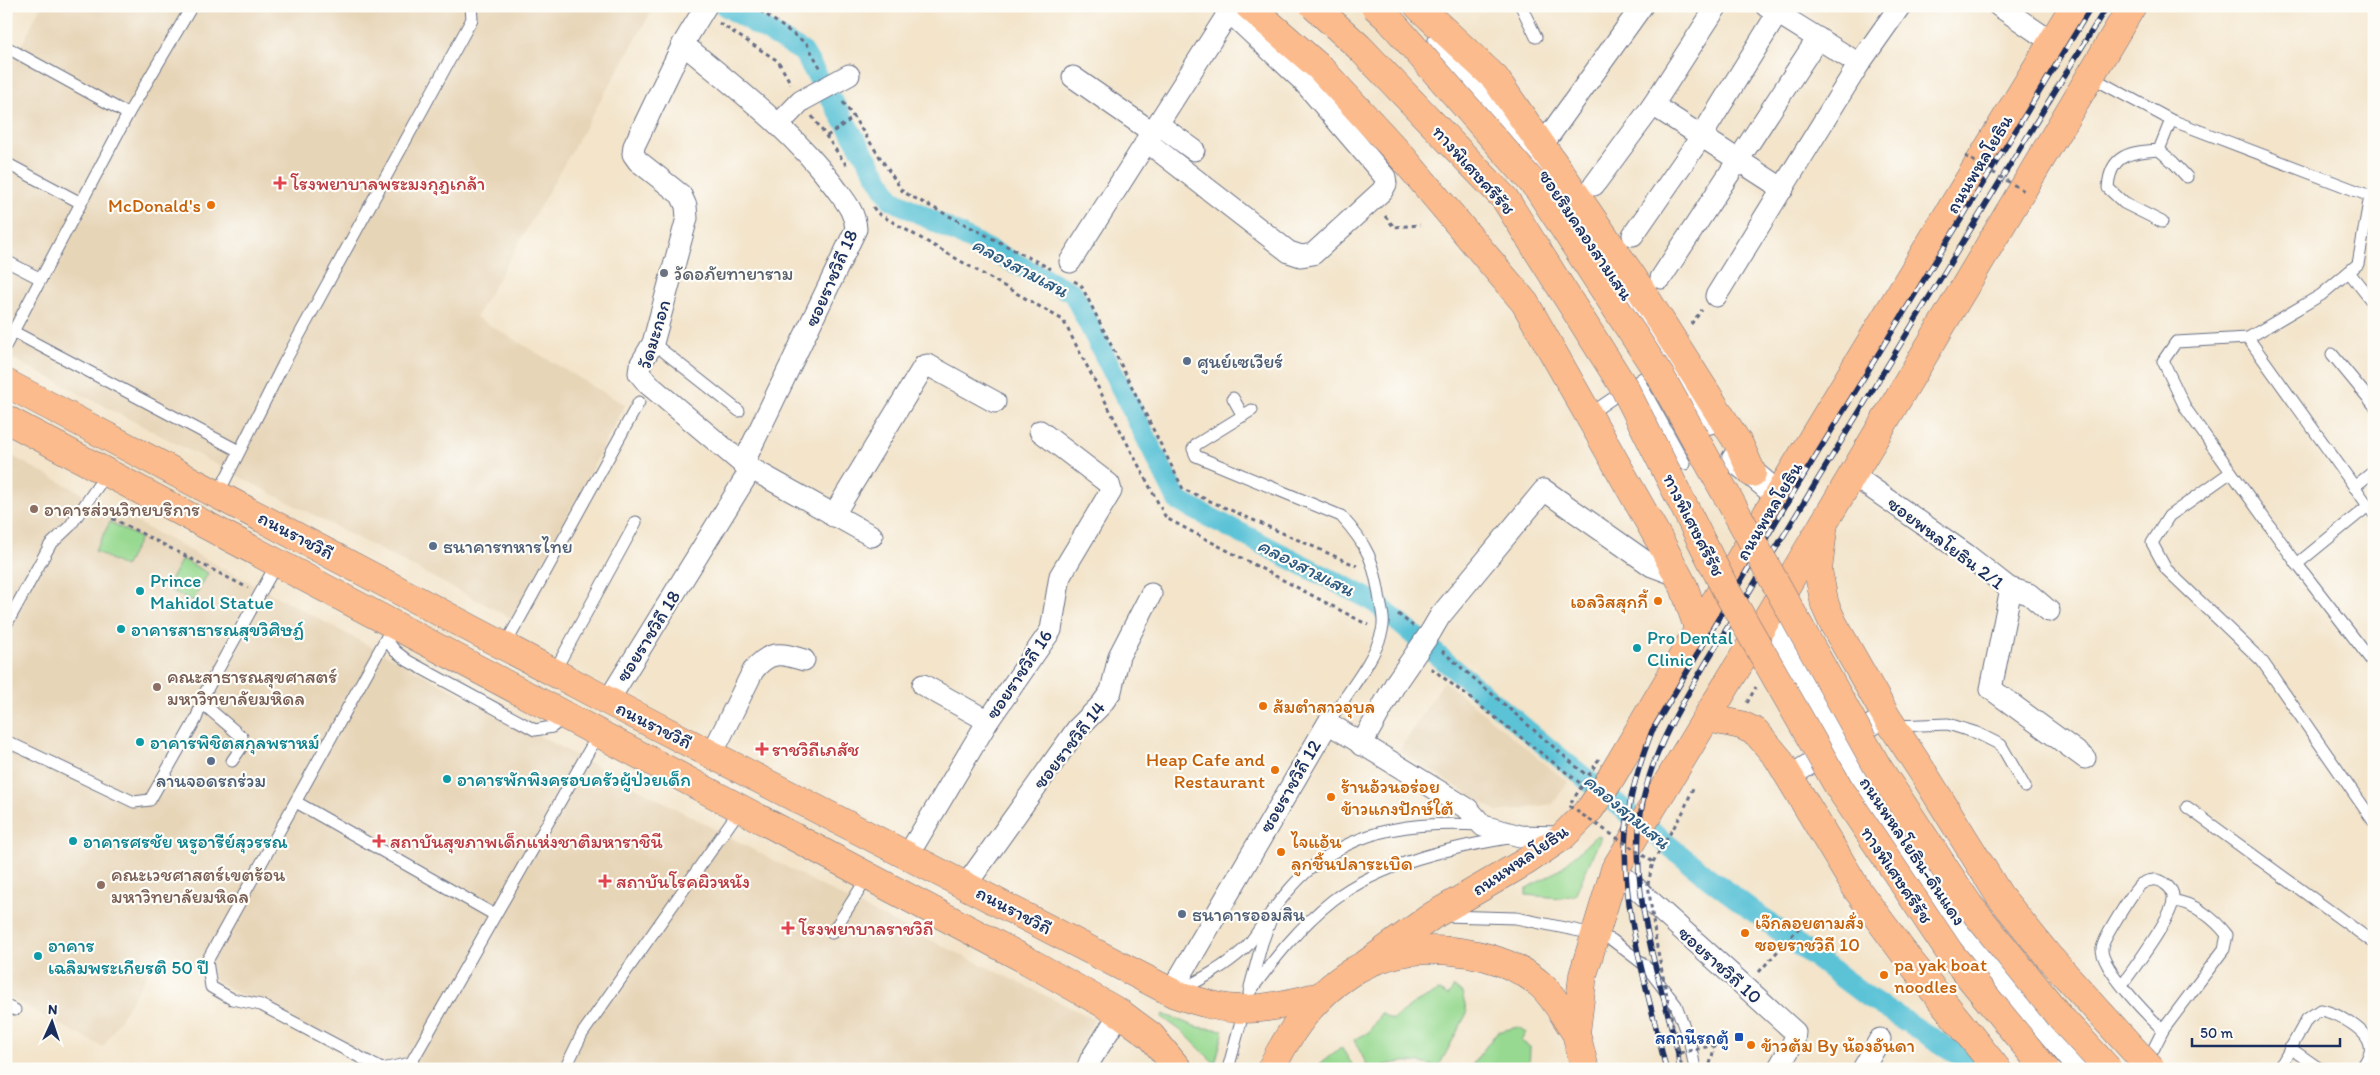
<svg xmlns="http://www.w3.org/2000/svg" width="2380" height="1075" font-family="Itim,'Playpen Sans Thai',sans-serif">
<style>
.built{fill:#e7d5b8}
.green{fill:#97d990;stroke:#598477}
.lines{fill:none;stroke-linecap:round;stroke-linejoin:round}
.canal{stroke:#5bc3d7;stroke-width:21}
.service-casing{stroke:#676e84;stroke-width:13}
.minor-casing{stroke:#676e84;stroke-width:23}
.tertiary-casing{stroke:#676e84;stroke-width:28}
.primary-casing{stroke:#676e84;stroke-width:29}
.motorway-casing{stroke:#676e84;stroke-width:29}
.path{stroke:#676e84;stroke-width:3;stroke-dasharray:4 4;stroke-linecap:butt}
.service{stroke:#fff;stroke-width:11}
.minor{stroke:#fff;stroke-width:21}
.tertiary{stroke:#fff;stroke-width:26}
.primary{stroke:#fbbb8c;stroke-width:28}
.motorway{stroke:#fbbb8c;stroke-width:28}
.rail-casing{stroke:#1b2f5e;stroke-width:5.5}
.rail{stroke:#fdfcf7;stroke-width:4;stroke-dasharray:11;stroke-linecap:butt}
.minor-bridge-casing{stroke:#676e84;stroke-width:23;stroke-linecap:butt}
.motorway-bridge-casing{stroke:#676e84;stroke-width:29;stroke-linecap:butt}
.path-bridge{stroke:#676e84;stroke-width:3;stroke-dasharray:4 4;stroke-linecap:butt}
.minor-bridge{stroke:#fff;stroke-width:21}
.motorway-bridge{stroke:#fbbb8c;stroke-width:28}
.health-dot{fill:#e0444e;stroke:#fdfcf7;stroke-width:2}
.food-dot{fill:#e8710a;stroke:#fdfcf7;stroke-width:2}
.worship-dot{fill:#6b7280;stroke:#fdfcf7;stroke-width:2}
.service-dot{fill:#5c6f8a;stroke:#fdfcf7;stroke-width:2}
.education-dot{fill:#8d6e63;stroke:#fdfcf7;stroke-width:2}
.culture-dot{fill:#0f9aa8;stroke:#fdfcf7;stroke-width:2}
.transit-dot{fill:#1a4fb4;stroke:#fdfcf7;stroke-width:2}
.labels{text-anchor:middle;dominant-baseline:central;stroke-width:4.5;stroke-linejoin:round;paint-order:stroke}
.street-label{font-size:19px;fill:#1b2f5e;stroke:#fdfcf7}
.health-label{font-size:19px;fill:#be3a42;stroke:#fdfcf7;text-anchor:start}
.food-label{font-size:19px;fill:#c56008;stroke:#fdfcf7;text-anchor:start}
.worship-label{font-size:19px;fill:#5b616d;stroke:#fdfcf7;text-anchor:start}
.service-label{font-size:19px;fill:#4e5e75;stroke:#fdfcf7;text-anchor:start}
.education-label{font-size:19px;fill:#785e54;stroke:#fdfcf7;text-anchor:start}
.culture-label{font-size:19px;fill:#0d838f;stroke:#fdfcf7;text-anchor:start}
.transit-label{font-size:19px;fill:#164399;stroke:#fdfcf7;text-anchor:end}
.water-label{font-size:20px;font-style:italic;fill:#2e5b82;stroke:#fdfcf7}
</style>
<rect width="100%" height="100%" fill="#fdfcf7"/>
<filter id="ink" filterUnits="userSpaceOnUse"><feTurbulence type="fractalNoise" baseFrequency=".02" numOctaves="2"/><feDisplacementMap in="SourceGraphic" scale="10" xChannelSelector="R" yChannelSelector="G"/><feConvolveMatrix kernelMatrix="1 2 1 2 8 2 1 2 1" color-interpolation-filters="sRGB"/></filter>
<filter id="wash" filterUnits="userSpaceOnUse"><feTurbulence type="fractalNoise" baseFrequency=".0096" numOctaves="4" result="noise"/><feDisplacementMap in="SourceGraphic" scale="20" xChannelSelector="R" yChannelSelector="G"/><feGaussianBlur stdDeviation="1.12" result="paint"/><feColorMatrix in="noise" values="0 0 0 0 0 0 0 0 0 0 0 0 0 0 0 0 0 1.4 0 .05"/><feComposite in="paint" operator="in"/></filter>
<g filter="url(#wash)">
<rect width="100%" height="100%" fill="#f3e4ca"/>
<g class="built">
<polygon points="41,6 655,6 476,317 625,405 513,619 6,355 6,42 20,49"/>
<polygon points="6,453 852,902 1094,1019 1073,1069 371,1069 162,950 103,1047 6,996"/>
<polygon points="1444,681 1568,782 1553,804 1498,812 1399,751"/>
</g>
<g class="green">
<polygon points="110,522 140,538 125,567 95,551"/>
<polygon points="182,559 208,573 193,601 166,588"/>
<polygon points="1597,835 1601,837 1575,895 1561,898 1526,895 1526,889 1559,870"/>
<path d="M1454 987 1462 993 1467 1013 1438 1068C1425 1063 1410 1060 1397 1063 1387 1064 1379 1069 1369 1069L1354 1040 1369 1032 1381 1013 1392 1020 1414 1004 1439 991 1448 996Z"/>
<polygon points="1163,1014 1197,1027 1224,1030 1215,1064 1184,1033 1162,1017"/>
<polygon points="1518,1027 1526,1032 1521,1041 1530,1047 1529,1069 1469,1069 1497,1032"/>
<polygon points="1341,1047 1355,1069 1315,1068"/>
</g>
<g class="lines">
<polyline class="canal" points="725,6 803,52 891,199 1073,293 1178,501 1373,601 1559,757 1709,878 1869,998 1981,1069"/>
</g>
</g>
<g filter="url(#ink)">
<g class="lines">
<defs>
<g id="service">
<polyline points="1521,6 1536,37"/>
<polyline points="6,47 128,114"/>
<polyline points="2091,77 2171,120 2370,196 2374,194"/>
<polyline points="2159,150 2173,162 2187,177"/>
<polyline points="6,163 81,203"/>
<polyline points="2370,196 2358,264 2321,295 2248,338 2176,342 2163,361 2186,409 2297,564 2374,664"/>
<path d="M2162 222 2124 203 2108 188C2110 154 2130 152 2159 150L2171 120"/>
<polyline points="6,261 41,279"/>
<polyline points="2349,272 2374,304"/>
<polyline points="14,332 239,451"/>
<polyline points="2248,338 2374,514"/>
<polyline points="653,343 739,411"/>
<polyline points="6,345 128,114 192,6"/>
<polyline points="2332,354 2374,405"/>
<polyline points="1639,381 1685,464"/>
<polyline points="1233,398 1243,416"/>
<path d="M1252 410 1197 444 1193 449 1196 456 1341 516C1368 546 1374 561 1380 601 1382 611 1385 621 1382 631 1376 659 1344 697 1328 723"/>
<polyline points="1588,415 1657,368"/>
<polyline points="2231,472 2169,516 2152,543 2166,569 2262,661 2374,822"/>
<polyline points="2354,487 2374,471"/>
<polyline points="218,494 284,363 472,19 471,6"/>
<polyline points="2297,564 2368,506"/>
<polyline points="394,624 207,961 211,987 232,999 261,1005 382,1069 411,1063 599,733"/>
<polyline points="6,625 50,545 70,526 107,473"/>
<polyline points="386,639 395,651 408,661 535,730 552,727 565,717"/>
<polyline points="504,647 639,402"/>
<polyline points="554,672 636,522"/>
<polyline points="202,703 242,737 243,745 232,761"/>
<polyline points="1895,726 1948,724 1977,733 2001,745 2025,787"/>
<polyline points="6,741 134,802 150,800 196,719 206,691 277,563"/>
<polyline points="296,802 495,915"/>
<polyline points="2187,807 2374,943"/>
<polyline points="1445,916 1516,918 1594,934 1612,940 1646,966 1676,1005 1690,1043 1695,1069"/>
<polyline points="832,933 869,875"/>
<path d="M2122 985C2133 969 2172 918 2173 900 2174 893 2171 888 2165 884 2159 878 2149 879 2141 884 2134 890 2102 940 2102 949 2101 968 2149 1017 2163 1030L2146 1064"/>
<polyline points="1250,987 1262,943 1271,919"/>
<path d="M1179 991C1202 979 1224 967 1243 950 1251 943 1258 931 1264 922 1278 903 1293 883 1311 868 1362 826 1419 822 1481 825"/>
<path d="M1249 993C1274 959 1300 926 1333 900 1382 863 1449 848 1508 838"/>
<polyline points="6,1006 15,1010"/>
<path d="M2163 1030 2224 949 2227 935C2215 919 2193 902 2173 901"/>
<polyline points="2290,1048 2320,1069"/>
<polyline points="565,1069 582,1034 741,808"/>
<polyline points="1228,1069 1244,1010"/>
<path d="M2279 1069 2307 1019 2320 1010C2336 1012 2374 1032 2370 1052 2369 1057 2364 1064 2361 1069"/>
</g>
<g id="minor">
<polyline points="706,6 683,44 634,146 633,154 638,161 681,195 686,206 687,218 653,343 640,365 639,373 648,384 743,464 872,536"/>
<polyline points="1766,6 1859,64"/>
<polyline points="1999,6 2053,43"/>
<path d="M683 44C737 89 792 130 834 186 844 200 855 211 856 229L743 464"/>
<polyline points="1073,77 1152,132"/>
<polyline points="1653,105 1783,189"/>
<polyline points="779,124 801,101 849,75"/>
<polyline points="1158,124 1194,150"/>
<polyline points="1549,136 1642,6"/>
<polyline points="1146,141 1289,252 1301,256 1313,254 1382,191 1386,184 1385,177 1302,80 1223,6"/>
<polyline points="1594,185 1653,105 1717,6"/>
<polyline points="1633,235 1701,137 1782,6"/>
<polyline points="1070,262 1229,12"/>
<polyline points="1661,278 1818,38"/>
<polyline points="1716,296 1859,64 1900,6"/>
<polyline points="1853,475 1967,555 2009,588 2010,593 1991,689 2085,758"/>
<polyline points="833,516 924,366 928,365 995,402"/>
<polyline points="2009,588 2029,594 2049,611"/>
<polyline points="1430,633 1440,616 1544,490 1652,566 1679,576"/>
<polyline points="923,685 988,721"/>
<polyline points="608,701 751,469"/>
<polyline points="1361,745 1397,681"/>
<path d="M712 754 753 671C769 650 781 653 804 660"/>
<polyline points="1789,777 1886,716"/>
<polyline points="908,855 988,721 1051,630 1060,576 1111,491 1109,484 1040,431"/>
<polyline points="1615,869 1795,1032 1794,1041 1778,1069"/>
<polyline points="966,885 1077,729 1101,705 1111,691 1119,656 1151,594"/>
<polyline points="1171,992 1328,723 1468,809 1483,826 1520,836 1562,837"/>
<polyline points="1087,1069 1091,1059 1120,1013"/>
<polyline points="1863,1069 1880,1039"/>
</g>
<g id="tertiary">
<polyline points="1441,43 1486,91 1573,213 1708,421"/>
<polyline points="1735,459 1778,495"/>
<polyline points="1769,615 1882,807 1983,954 2082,1069"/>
</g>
<g id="primary">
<path d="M6 383 608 701 1175 994C1197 1001 1220 1009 1244 1009 1268 1009 1294 1002 1317 997"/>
<polyline points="6,419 1028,961 1120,1013 1151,1036 1178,1069"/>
<polyline points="1367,963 1432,916 1525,862 1562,837 1590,809 1609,781 1778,495 2074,6"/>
<path d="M1271 1069C1311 987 1372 937 1467 953 1492 957 1523 968 1542 986 1556 999 1565 1018 1576 1033"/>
<polyline points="1585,1069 1576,1033 1583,975 1615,869 1769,615 2132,6"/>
</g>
<g id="motorway">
<polyline points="1249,6 1320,68 1403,158 1525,303 1661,543 1684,587 1698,628"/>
<polyline points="1418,6 1495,78 1634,279 1740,446 1752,473"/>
<polyline points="1824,523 1818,570 1825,605 1833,623 1886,716 1924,774"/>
<polyline points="1708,718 1741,725 1756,732 1778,758 1858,891 1909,960 1997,1069"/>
</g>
</defs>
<use href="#service" class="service-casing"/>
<use href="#minor" class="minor-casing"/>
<use href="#tertiary" class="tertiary-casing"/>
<use href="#primary" class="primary-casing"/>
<use href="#motorway" class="motorway-casing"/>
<g class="path">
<polyline points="754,6 807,44 821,69"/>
<polyline points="719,23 778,61 791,84"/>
<polyline points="843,102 852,115"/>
<polyline points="852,115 903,192 1051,269"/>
<polyline points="812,116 847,166"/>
<polyline points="873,207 877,213 1063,320 1166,518 1368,625"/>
<polyline points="1385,216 1394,227 1420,225"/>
<polyline points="1074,281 1081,285 1183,489 1357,566"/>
<polyline points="1691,324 1702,310"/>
<polyline points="98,511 248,588"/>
<polyline points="1398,614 1413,626"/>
<polyline points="1442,651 1585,774"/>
<polyline points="1431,668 1580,783"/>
<polyline points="1747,703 1756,687"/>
<polyline points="1653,862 1683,812 1693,788"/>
<polyline points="1759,972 1804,922"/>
<polyline points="1710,1064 1715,1045"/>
</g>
<use href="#service" class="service"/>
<use href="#minor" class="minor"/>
<use href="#tertiary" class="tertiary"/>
<use href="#primary" class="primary"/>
<use href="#motorway" class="motorway"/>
<defs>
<g id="rail">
<path d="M1666 1069C1649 994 1620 907 1626 830 1629 796 1640 763 1652 731L1785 506 2092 6"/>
<path d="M1679 1069 1678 1053C1656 964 1620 869 1649 777 1662 735 1685 699 1707 661L2107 6"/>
</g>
</defs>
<use href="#rail" class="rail-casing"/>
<use href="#rail" class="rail"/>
<defs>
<polyline id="minor-bridge" points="1397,681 1430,633"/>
<g id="motorway-bridge">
<polyline points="1314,6 1359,47 1505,199 1625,389 1726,590 1838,786 1950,953 2045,1069"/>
<polyline points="1375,6 1389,19 1539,190 1661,377 1877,766 1969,905 2059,1016 2108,1069"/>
<polyline points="1924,774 1999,895 2049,957 2151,1069"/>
</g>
</defs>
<use href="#minor-bridge" class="minor-bridge-casing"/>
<use href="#motorway-bridge" class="motorway-bridge-casing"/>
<g class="path-bridge">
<polyline points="827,136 854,117"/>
<polyline points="1965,156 2026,192"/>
<polyline points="1599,759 1569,806 1653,862 1648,884 1656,942 1682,1069"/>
<polyline points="1680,1053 1715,1045"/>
</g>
<use href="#minor-bridge" class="minor-bridge"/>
<use href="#motorway-bridge" class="motorway-bridge"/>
</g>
</g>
<g class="health-dot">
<path d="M277.5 175.5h5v5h5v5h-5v5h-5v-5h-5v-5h5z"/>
<path d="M759.5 741.5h5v5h5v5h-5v5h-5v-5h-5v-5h5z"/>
<path d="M376.5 833.5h5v5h5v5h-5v5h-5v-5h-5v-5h5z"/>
<path d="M602.5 873.5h5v5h5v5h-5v5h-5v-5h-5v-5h5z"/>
<path d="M785.5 920.5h5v5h5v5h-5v5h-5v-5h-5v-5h5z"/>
</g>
<g class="food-dot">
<circle cx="211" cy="205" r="5"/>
<circle cx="1658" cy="601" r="5"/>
<circle cx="1263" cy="706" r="5"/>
<circle cx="1275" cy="770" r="5"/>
<circle cx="1331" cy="797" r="5"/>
<circle cx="1281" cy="852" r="5"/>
<circle cx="1745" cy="933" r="5"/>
<circle cx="1884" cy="975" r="5"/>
<circle cx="1751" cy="1045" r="5"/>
</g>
<circle class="worship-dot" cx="664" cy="273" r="5"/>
<g class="service-dot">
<circle cx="1187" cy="361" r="5"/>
<circle cx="433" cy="546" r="5"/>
<circle cx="211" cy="761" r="5"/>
<circle cx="1182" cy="914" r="5"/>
</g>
<g class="education-dot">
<circle cx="34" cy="509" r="5"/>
<circle cx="157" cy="687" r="5"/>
<circle cx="101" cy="885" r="5"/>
</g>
<g class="culture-dot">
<circle cx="140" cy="591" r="5"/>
<circle cx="121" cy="629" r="5"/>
<circle cx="1637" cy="648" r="5"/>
<circle cx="140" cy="742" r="5"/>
<circle cx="447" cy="779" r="5"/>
<circle cx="73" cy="841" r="5"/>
<circle cx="38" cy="956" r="5"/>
</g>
<rect class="transit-dot" x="1734" y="1032" width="10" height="10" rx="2.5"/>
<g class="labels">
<g class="street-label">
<text transform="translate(1979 164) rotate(-59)">ถนนพหลโยธิน</text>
<text transform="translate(1474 170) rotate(48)">ทางพิเศษศรีรัช</text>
<text transform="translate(1586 235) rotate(56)">ซอยริมคลองสามเสน</text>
<text transform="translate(831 278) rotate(-66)">ซอยราชวิถี 18</text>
<text transform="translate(654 334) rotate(-73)">วัดมะกอก</text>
<text transform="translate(1769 511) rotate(-59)">ถนนพหลโยธิน</text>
<text transform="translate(1694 525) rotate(63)">ทางพิเศษศรีรัช</text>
<text transform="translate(296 535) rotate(28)">ถนนราชวิถี</text>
<text transform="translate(1946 543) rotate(37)">ซอยพหลโยธิน 2/1</text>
<text transform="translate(648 636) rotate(-58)">ซอยราชวิถี 18</text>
<text transform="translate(1019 674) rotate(-56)">ซอยราชวิถี 16</text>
<text transform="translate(654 725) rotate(27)">ถนนราชวิถี</text>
<text transform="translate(1069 745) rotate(-52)">ซอยราชวิถี 14</text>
<text transform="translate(1290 786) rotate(-60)">ซอยราชวิถี 12</text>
<text transform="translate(1913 851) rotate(56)">ถนนพหลโยธิน-ดินแดง</text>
<text transform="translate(1520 860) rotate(-34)">ถนนพหลโยธิน</text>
<text transform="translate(1897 875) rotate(56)">ทางพิเศษศรีรัช</text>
<text transform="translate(1014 910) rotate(28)">ถนนราชวิถี</text>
<text transform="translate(1720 965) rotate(42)">ซอยราชวิถี 10</text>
</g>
<g class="health-label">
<text x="291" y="183">โรงพยาบาลพระมงกุฎเกล้า</text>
<text x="772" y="749">ราชวิถีเภสัช</text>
<text x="390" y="841">สถาบันสุขภาพเด็กแห่งชาติมหาราชินี</text>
<text x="616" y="881">สถาบันโรคผิวหนัง</text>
<text x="799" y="928">โรงพยาบาลราชวิถี</text>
</g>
<g class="food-label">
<text x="201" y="205" text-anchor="end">McDonald's</text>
<text x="1648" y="601" text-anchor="end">เอลวิสสุกกี้</text>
<text x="1273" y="706">ส้มตำสาวอุบล</text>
<text x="1265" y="759" text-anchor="end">Heap Cafe and<tspan x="1265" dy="22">Restaurant</tspan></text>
<text x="1341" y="786">ร้านอ้วนอร่อย<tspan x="1341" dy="22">ข้าวแกงปักษ์ใต้</tspan></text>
<text x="1291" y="841">ไจแอ้น<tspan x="1291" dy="22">ลูกชิ้นปลาระเบิด</tspan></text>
<text x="1755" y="922">เจ๊กลอยตามสั่ง<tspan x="1755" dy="22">ซอยราชวิถี 10</tspan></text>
<text x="1894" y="964">pa yak boat<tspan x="1894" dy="22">noodles</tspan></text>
<text x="1761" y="1045">ข้าวต้ม By น้องอันดา</text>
</g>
<g class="worship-label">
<text x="674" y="273">วัดอภัยทายาราม</text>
</g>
<g class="service-label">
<text x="1197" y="361">ศูนย์เซเวียร์</text>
<text x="443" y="546">ธนาคารทหารไทย</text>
<text x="211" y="780" text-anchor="middle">ลานจอดรถร่วม</text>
<text x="1192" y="914">ธนาคารออมสิน</text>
</g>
<g class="education-label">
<text x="44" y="509">อาคารส่วนวิทยบริการ</text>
<text x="167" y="676">คณะสาธารณสุขศาสตร์<tspan x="167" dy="22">มหาวิทยาลัยมหิดล</tspan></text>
<text x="111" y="874">คณะเวชศาสตร์เขตร้อน<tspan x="111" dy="22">มหาวิทยาลัยมหิดล</tspan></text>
</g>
<g class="culture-label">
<text x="150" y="580">Prince<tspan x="150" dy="22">Mahidol Statue</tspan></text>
<text x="131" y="629">อาคารสาธารณสุขวิศิษฏ์</text>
<text x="1647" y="637">Pro Dental<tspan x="1647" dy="22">Clinic</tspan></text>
<text x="150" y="742">อาคารพิชิตสกุลพราหม์</text>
<text x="457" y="779">อาคารพักพิงครอบครัวผู้ป่วยเด็ก</text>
<text x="83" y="841">อาคารศรชัย หรูอารีย์สุวรรณ</text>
<text x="48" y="945">อาคาร<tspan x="48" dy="22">เฉลิมพระเกียรติ 50 ปี</tspan></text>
</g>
<g class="transit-label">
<text x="1729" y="1037">สถานีรถตู้</text>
</g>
<g class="water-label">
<text transform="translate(1020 267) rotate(28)">คลองสามเสน</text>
<text transform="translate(1306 567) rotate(27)">คลองสามเสน</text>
<text transform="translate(1627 811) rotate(40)">คลองสามเสน</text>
</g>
</g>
<rect width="2380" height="1075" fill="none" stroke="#fdfcf7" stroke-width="25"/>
<g transform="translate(52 1022) rotate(3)" stroke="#fdfcf7" stroke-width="4" paint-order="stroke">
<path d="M0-4L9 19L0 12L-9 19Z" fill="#1b2f5e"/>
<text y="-8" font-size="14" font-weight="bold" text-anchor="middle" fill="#1b2f5e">N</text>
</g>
<path d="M2192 1038v8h148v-8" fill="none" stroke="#1b2f5e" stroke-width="2.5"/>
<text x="2200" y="1038" font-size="15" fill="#1b2f5e" stroke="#fdfcf7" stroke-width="4" paint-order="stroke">50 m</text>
</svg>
